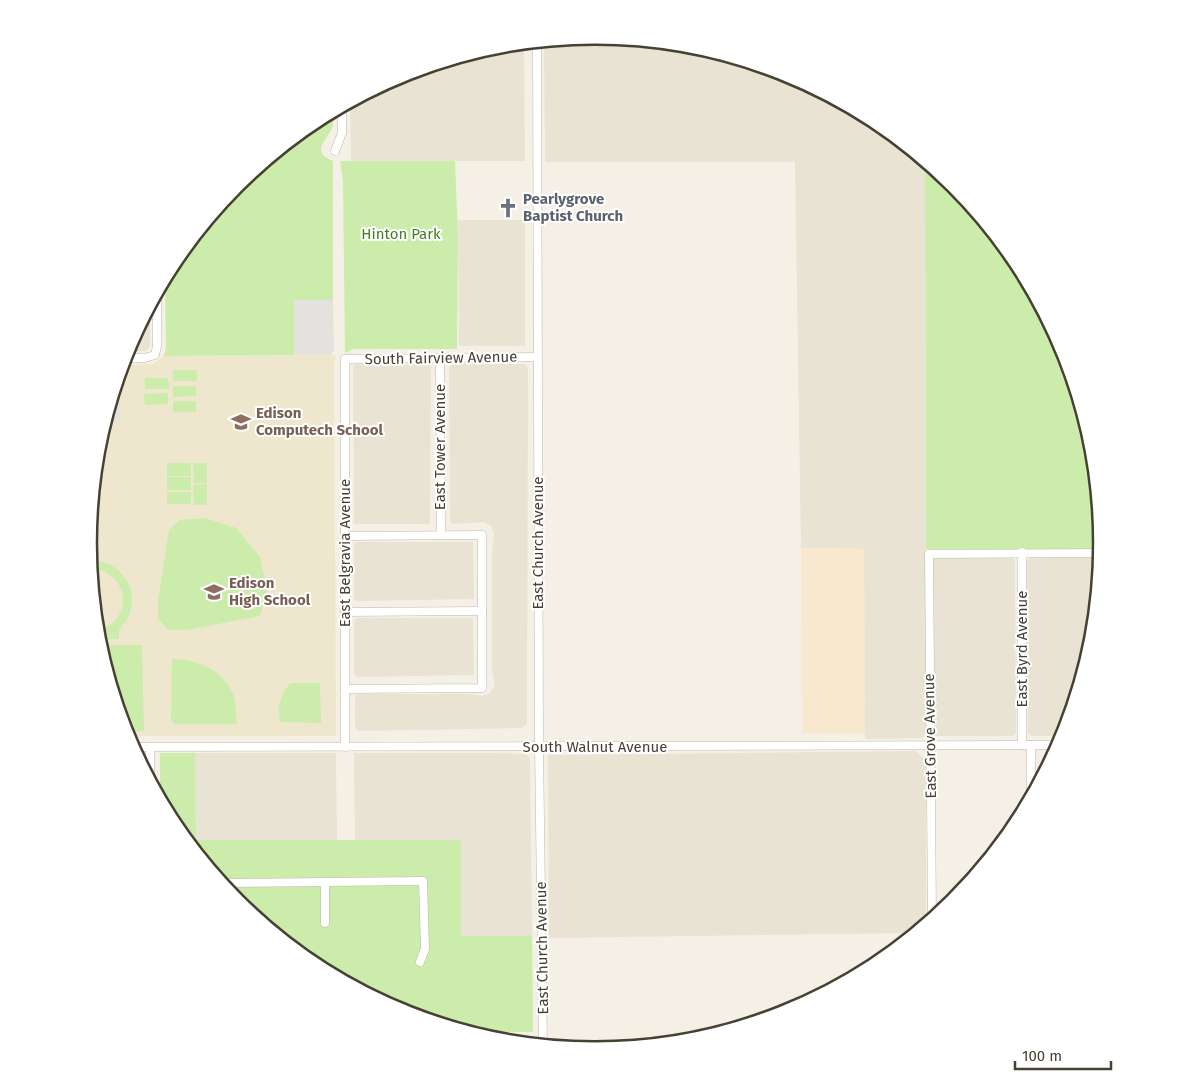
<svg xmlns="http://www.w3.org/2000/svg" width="1190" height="1086" font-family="'Fira Sans',sans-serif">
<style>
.residential{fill:#e8e3d3}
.commercial{fill:#f8e8cf}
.education{fill:#eee7ce}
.green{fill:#cbecab}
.parking{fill:#e4e2de}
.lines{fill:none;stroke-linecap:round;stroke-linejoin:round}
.minor-casing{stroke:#c0b9a7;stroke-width:9}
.minor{stroke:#fff;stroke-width:8}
.labels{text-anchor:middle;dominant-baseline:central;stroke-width:4;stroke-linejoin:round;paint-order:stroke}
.worship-label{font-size:15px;font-weight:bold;fill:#5b616d;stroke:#fff;text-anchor:start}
.park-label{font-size:15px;fill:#417e23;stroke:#fff}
.street-label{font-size:15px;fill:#474134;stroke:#fff}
.education-label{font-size:15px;font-weight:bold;fill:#785e54;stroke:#fff;text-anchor:start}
.rim{fill:none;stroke:#474134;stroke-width:2.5}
</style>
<rect width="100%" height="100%" fill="#f4f0e5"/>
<g class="residential">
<polygon points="595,36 694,46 789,75 877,122 925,162 926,734 922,738 865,739 864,549 801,548 795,162 545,162 544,41"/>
<polygon points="524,43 525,161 351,161 350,102 401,75 496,46"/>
<polygon points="458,220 525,220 525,346 459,346"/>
<polygon points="150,306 150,347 146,351 126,351"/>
<polygon points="355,364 431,364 430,524 354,524 353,367"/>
<polygon points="452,364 525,364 528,368 527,724 522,728 358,731 355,727 355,697 357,694 468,694 482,696 489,694 495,686 492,671 492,556 494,533 491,526 484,522 453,524 450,522 449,367"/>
<polygon points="356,542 473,542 474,599 357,601 354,598 354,545"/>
<polygon points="1031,557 1100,557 1092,642 1064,736 1031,736 1028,733 1027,561"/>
<polygon points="935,558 1012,558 1015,560 1016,732 1013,736 936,736 933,734 932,560"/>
<polygon points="357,618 473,618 474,675 357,677 354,674 354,621"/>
<polygon points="915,751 926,760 926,924 914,933 549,938 548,755"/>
<polygon points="195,753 336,753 337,840 196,840"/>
<polygon points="354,753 495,753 526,754 530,757 532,936 461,936 460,840 355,840"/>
</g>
<polygon class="commercial" points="801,548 864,549 865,734 802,734"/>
<polygon class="education" points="336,355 334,364 336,736 126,736 98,642 88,543 98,444 122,365 153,364 164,356"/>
<g class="green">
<path d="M333 111C333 117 334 123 332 128 328 139 309 152 333 161V300L294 301V355L164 356 166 347 165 277 174 261 237 184 314 122Z"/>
<polygon points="340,161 455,161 458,235 457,349 354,349 345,353 343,181"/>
<polygon points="925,162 954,185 1017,262 1063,349 1092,444 1101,549 926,549"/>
<rect x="173" y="370" width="24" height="11"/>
<polygon points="145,378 168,378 169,389 145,389"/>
<polygon points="173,386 196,386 196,396 173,397"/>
<polygon points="168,393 168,404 145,405 144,394"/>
<rect x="173" y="401" width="23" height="11"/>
<rect x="167" y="463" width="24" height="13"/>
<polygon points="193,463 207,463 207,483 194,483"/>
<rect x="167" y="477" width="24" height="13"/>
<polygon points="207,484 207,505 194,505 193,485"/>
<rect x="167" y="492" width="24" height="12"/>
<polygon points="205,518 236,528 260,557 267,590 260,616 187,630 168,630 158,619 158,601 169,530 180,520"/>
<path d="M90 560C128 561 146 602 119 630V639H98L97 630C135 622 130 571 91 569Z"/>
<polygon points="92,579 98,579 97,626 96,626"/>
<polygon points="142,645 144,731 125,732 99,645"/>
<path d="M172 659C198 659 229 672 235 701 236 708 236 716 237 724H175L171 720Z"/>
<path d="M290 683H320L321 723 280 722C277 706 280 696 290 683Z"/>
<polygon points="160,753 195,753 196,840 461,840 461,936 532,936 533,1032 469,1032 401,1011 313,964 236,901 173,824 160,799"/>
</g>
<g class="parking">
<polygon points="294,300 333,300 334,350 331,355 294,355"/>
<polygon points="120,372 120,423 104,423"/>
</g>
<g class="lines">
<defs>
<g id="minor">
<polyline points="537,42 539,747 543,1045"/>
<polyline points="335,151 342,133 342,107"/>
<polyline points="124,358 145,358 155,355 157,346 157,293"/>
<polyline points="440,358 441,535"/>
<polyline points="345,536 482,535 482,688 345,689"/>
<polyline points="1022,552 1022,745"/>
<polyline points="345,612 482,611"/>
<polyline points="1031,745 1031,796"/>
<polyline points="132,747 1059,745"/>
<polyline points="150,747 150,781"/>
<polyline points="345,747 345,359 537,357"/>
<polyline points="325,882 325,923"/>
<polyline points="221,883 423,881 425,949 420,962"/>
<polyline points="932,918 929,554 1101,553"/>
</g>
</defs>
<use href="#minor" class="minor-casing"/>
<use href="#minor" class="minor"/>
</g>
<defs>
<symbol id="church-bare" viewBox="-9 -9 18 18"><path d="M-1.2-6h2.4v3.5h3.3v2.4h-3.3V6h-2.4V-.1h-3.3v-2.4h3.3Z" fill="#6b7280" stroke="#fff" stroke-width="2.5" paint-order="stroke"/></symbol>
<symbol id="school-bare" viewBox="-9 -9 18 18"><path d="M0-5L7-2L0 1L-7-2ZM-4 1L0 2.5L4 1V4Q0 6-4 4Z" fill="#8d6e63" stroke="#fff" stroke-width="2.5" paint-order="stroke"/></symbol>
</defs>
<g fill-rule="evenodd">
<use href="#church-bare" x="494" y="194" width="28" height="28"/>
<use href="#school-bare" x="227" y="408" width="28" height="28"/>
<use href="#school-bare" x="200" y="578" width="28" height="28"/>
</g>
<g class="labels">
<g class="worship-label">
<text x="523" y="199">Pearlygrove<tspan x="523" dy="17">Baptist Church</tspan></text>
</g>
<g class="park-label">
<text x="401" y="234">Hinton Park</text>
</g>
<g class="street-label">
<text transform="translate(441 358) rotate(-1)">South Fairview Avenue</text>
<text transform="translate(440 447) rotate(-90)">East Tower Avenue</text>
<text transform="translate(538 543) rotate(-90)">East Church Avenue</text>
<text transform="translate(345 553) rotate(-90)">East Belgravia Avenue</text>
<text transform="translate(1022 649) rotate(-90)">East Byrd Avenue</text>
<text transform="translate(930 736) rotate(-91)">East Grove Avenue</text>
<text x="595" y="747">South Walnut Avenue</text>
<text transform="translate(542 948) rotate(-91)">East Church Avenue</text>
</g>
<g class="education-label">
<text x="256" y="413">Edison<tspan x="256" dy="17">Computech School</tspan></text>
<text x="229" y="583">Edison<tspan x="229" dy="17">High School</tspan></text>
</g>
</g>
<path d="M0 0H1190V1086H0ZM97 543a498 498 0 1 1 996 0a498 498 0 1 1-996 0Z" fill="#fff" fill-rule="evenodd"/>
<path class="rim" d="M97 543a498 498 0 1 1 996 0a498 498 0 1 1-996 0Z"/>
<path d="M1015 1061v8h96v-8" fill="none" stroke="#474134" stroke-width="2.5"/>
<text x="1022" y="1061" font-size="15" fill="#474134" stroke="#ffffff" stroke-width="4" paint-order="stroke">100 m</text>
</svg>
